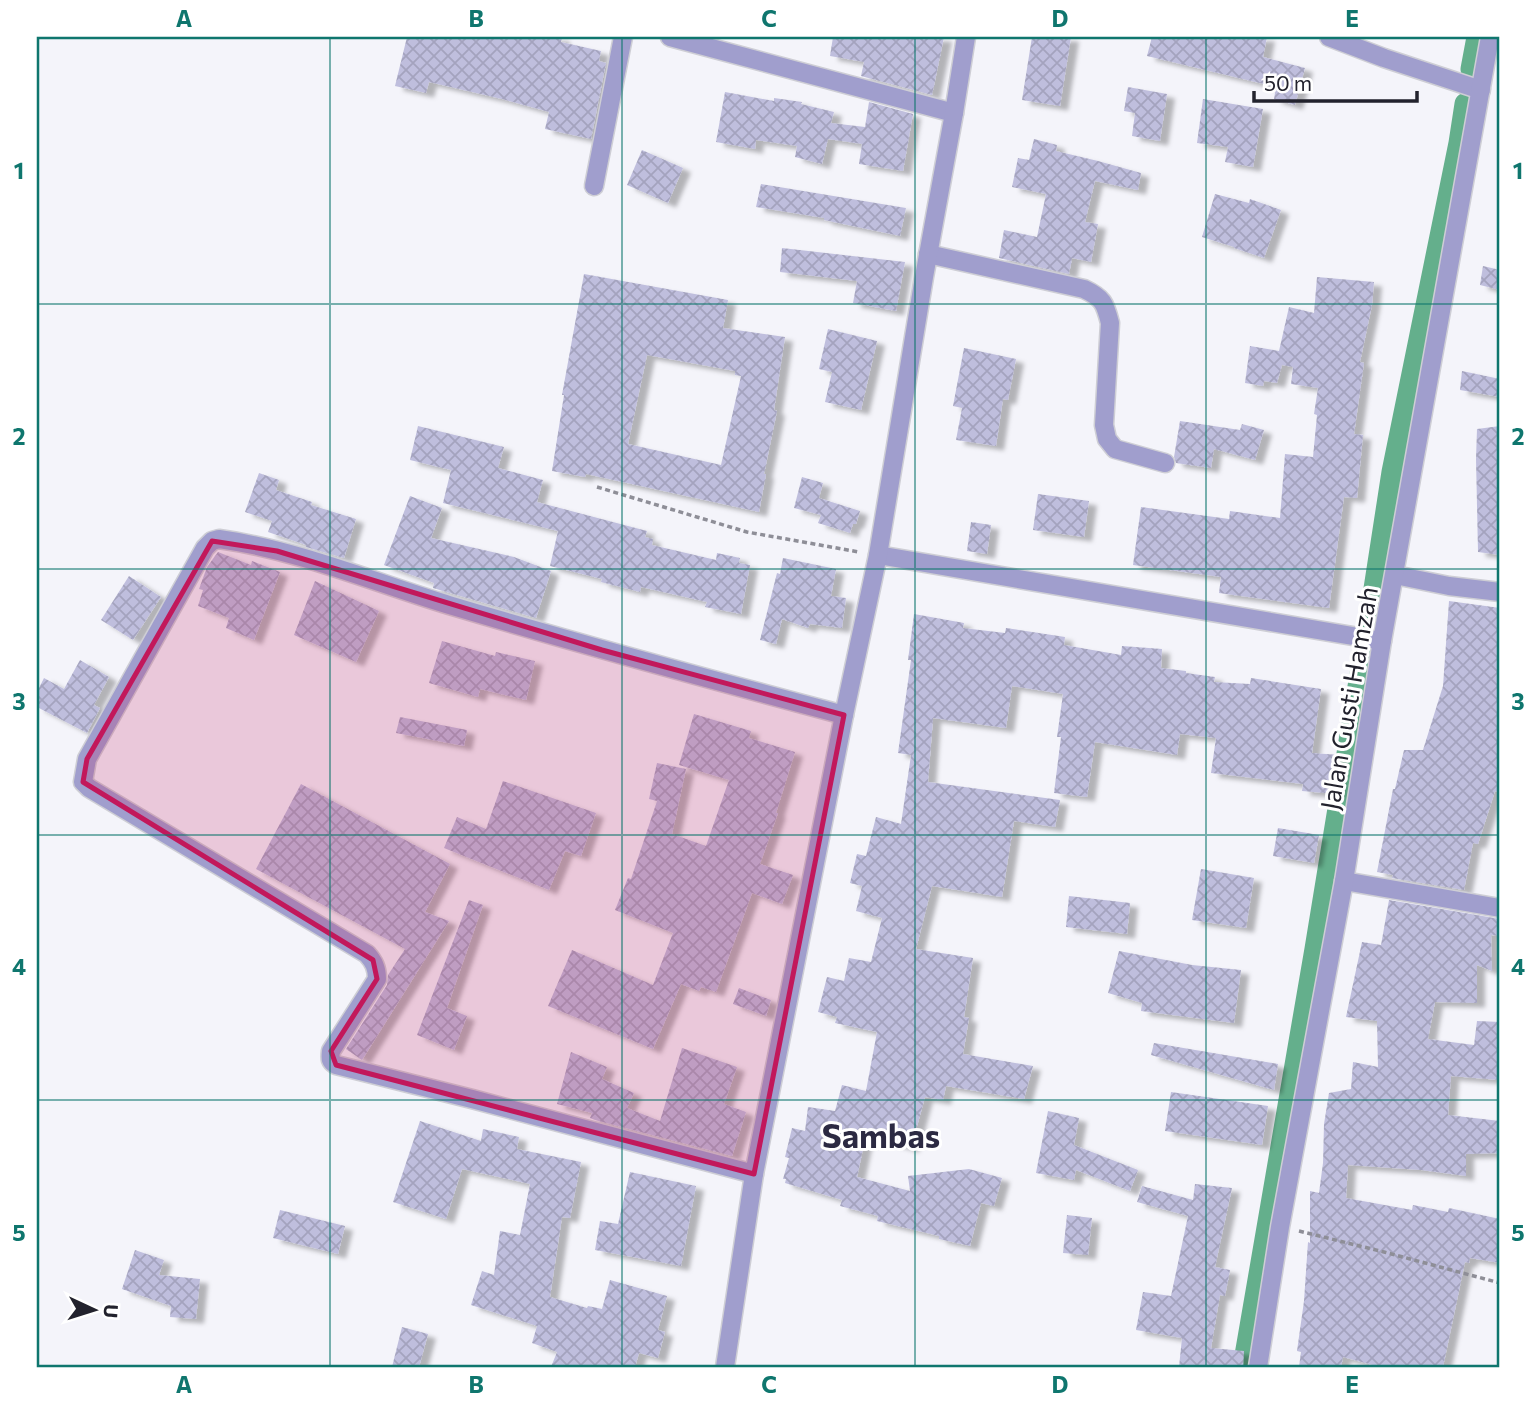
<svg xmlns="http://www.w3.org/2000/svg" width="1537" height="1404" font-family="Commissioner,sans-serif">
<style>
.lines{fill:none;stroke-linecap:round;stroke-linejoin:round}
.canal{stroke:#64af8c;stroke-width:23}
.building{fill:url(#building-cross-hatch);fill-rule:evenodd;filter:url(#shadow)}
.minor-casing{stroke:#ceced5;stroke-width:21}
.path{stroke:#8e8e97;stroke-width:3.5;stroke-dasharray:5 3.5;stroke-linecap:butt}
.minor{stroke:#a09ecd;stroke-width:18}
.marked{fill:#c2185b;fill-opacity:0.2;stroke:#c2185b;stroke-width:5;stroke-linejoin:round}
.grid{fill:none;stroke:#0f766e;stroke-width:2;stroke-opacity:0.55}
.labels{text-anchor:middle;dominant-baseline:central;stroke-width:6;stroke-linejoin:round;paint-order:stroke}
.street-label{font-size:26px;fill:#22222d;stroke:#fff}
.district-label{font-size:33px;font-weight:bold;fill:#2c2a42;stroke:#fff}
.neatline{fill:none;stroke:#0f766e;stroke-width:2.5}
.grid-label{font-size:23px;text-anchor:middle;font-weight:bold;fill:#0f766e}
</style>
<defs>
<pattern id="building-cross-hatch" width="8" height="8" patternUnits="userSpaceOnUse" patternTransform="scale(1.75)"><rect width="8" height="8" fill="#bfbedd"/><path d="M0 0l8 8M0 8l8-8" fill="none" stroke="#a4a3be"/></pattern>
<filter id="shadow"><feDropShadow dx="8" dy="4.5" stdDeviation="2" flood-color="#0004"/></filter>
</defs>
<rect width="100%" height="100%" fill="#f4f4fa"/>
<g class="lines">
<g class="canal">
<polyline points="1472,69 1478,37"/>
<polyline points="1370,621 1393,472 1460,143 1466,104"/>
<polyline points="1244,1367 1316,949 1364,656"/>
</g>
</g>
<g class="building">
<polygon points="407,37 562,37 561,42 601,51 599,61 606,63 591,139 545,129 549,112 502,99 429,82 426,93 395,86"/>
<polygon points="833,37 944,37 932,95 861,76 864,62 830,56"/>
<polygon points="1032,37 1071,37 1060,106 1022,100"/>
<polygon points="1152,37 1267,37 1263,57 1305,68 1295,105 1274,99 1276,87 1147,56"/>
<polygon points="1128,87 1167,94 1160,141 1132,136 1135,113 1124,111"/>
<polygon points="725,92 774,101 774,98 802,102 801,104 834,112 831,123 865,127 869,102 913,114 903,171 859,164 862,144 828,139 822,164 795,157 797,146 756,140 755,149 716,142"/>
<polygon points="1203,99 1263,109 1253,167 1225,162 1228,147 1197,143"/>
<polygon points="1034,139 1057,145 1056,151 1098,161 1141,173 1138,190 1095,181 1085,222 1098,224 1091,262 1072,258 1069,274 999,258 1004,230 1037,237 1046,194 1012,187 1018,158 1029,160"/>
<polygon points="642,150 683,168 668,203 627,185"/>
<polygon points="761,184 906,208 900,236 824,220 824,218 756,207"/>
<polygon points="1215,194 1249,203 1250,199 1281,210 1264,258 1234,248 1234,247 1202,237"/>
<polygon points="782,248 905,262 896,311 853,303 857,281 780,272"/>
<polygon points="1483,266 1500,270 1500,290 1480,285"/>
<path d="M584 274 728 300 723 328 785 337 774 410 777 411 764 474H766L759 512 586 474 585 477 552 471 564 395H562ZM647 355 735 371V375L741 376 721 465 628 444Z"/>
<polygon points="1317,277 1374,282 1372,305 1360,362 1364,363 1354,434 1363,435 1357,498 1344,497 1329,608 1219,593 1221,577 1133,565 1141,507 1229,519 1230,511 1280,518 1285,454 1313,457 1317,415 1314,414 1318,388 1291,384 1293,367 1282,365 1277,383 1264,381 1263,386 1245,383 1250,346 1279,351 1289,307 1314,313"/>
<polygon points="828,329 877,341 861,410 825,402 832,372 819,369"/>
<polygon points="964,348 1016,359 1008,400 1003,399 996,446 956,440 962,408 953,406"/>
<polygon points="1462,371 1500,379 1500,397 1460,390"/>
<polygon points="1180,421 1240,430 1242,424 1264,430 1255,460 1214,449 1211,468 1176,463 1174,457"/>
<polygon points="418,426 504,447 498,468 543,480 537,502 647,531 645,537 653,539 652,545 716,560 717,553 740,558 739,563 750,565 741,614 705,607 707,602 641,587 640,592 601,582 602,579 550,566 558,531 443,503 451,470 410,460"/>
<polygon points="1500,426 1500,555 1478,552 1476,459 1477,429"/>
<polygon points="259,473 279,480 276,490 312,502 311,505 356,519 344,558 306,547 306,545 268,532 272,521 245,512"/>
<polygon points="802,477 823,483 819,498 860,511 856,524 853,524 850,533 818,523 821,515 794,508"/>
<polygon points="1038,494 1089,501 1084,537 1033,530"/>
<polygon points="410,496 442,508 431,538 514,557 551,571 536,618 433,588 434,583 384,565"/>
<polygon points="971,522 991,525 987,554 967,551"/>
<polygon points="218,552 251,565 252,561 280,572 254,640 226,628 229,618 198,606 203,590 199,589 207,567"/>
<polygon points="783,558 836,569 831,596 846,598 842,628 810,624 808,628 782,619 776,644 760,640 777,573 780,574"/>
<polygon points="129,576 161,597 133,640 101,620"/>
<polygon points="315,581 379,611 356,662 294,635"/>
<polygon points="1449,601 1500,608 1499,692 1500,693 1500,792 1495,791 1478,844 1473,843 1464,890 1392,878 1393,875 1377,872 1393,789 1395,789 1404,750 1423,750 1443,686"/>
<polygon points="914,614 964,623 963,628 1005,633 1006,628 1065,637 1064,645 1121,655 1122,646 1162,649 1161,668 1186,671 1186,673 1215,677 1214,682 1250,684 1251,678 1321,689 1312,753 1340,755 1337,794 1302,791 1303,784 1211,773 1216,738 1180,734 1177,755 1095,742 1087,797 1054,793 1061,737 1057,737 1063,694 1012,686 1006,728 933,718 928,782 1060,800 1055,827 1014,821 1002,897 932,886 916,949 973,958 964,1017 969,1018 963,1054 1033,1066 1024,1099 946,1086 943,1100 925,1097 911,1148 866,1135 857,1177 910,1191 908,1176 969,1169 1002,1178 994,1206 981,1203 970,1246 939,1239 939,1236 877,1221 878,1216 840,1206 842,1200 785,1183 786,1179 783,1179 789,1158 785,1157 792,1128 805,1131 808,1107 835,1111 842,1085 866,1091 877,1032 835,1023 837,1017 818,1012 827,977 844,981 849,958 871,962 882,918 856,911 862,886 850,883 857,854 866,856 876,817 901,824 911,755 898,753 911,660 908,660"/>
<polygon points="442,641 495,656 496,652 535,661 526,700 480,689 478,697 429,683"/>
<polygon points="80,660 109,677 94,705 100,708 87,733 37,707 37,692 44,678 64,689"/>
<polygon points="694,714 751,731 749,738 795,752 776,813 778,813 760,864 793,875 782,904 752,893 716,992 701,987 699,991 681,984 653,1049 548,1006 572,950 653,985 673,933 615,910 628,878 631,879 657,801 649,799 657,763 686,769 672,834 706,846 729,780 679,765"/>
<polygon points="400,717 467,730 464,746 396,733"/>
<polygon points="503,781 596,813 581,856 565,851 549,890 444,848 457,817 486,829"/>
<polygon points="301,784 450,864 425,912 449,921 362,1060 346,1049 387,985 388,975 405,949 256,869"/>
<polygon points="1278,828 1319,835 1314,863 1273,856"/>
<polygon points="1201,869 1254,878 1246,928 1192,920"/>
<polygon points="1069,896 1130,903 1127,934 1066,927"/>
<polygon points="469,900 483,905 447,1008 467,1016 454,1050 417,1035"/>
<polygon points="1389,900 1500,919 1500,936 1491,935 1492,971 1477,965 1477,1003 1435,1002 1428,1039 1474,1045 1477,1021 1500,1022 1500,1080 1451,1076 1448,1115 1500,1121 1500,1153 1466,1154 1466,1176 1421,1170 1348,1165 1346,1198 1412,1210 1413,1205 1448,1212 1449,1208 1500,1219 1500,1263 1470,1258 1469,1263 1465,1262 1443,1367 1380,1367 1343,1357 1341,1367 1299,1367 1301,1352 1297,1351 1304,1301 1308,1242 1310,1243 1310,1191 1319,1193 1323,1163 1324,1124 1329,1093 1351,1089 1353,1062 1378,1067 1377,1021 1346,1017 1362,942 1381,945"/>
<polygon points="1119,951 1192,965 1241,970 1234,1023 1141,1011 1142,1003 1108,993"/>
<polygon points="739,988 771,1000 766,1016 733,1004"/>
<polygon points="1154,1043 1278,1064 1274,1090 1151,1055"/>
<polygon points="682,1048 737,1067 724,1104 746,1112 732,1156 595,1120 590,1118 592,1113 557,1104 571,1052 607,1067 602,1079 634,1093 627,1108 660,1121"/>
<polygon points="1171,1092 1268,1106 1262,1145 1165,1131"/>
<polygon points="1048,1111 1079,1118 1074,1145 1138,1170 1130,1191 1076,1170 1074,1180 1036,1173"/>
<polygon points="420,1121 481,1141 483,1129 519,1137 517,1149 581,1162 570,1218 562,1217 550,1297 587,1308 588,1306 602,1309 610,1280 667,1296 658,1330 665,1332 658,1358 639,1353 635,1367 551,1367 557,1352 532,1343 537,1326 471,1305 482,1271 494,1275 500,1231 520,1235 530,1184 462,1169 446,1219 393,1202"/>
<polygon points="630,1172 696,1186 681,1266 595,1250 600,1221 618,1224"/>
<polygon points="1195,1184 1232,1188 1215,1267 1230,1270 1225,1296 1220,1295 1211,1348 1244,1351 1243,1367 1179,1367 1182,1338 1136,1330 1143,1292 1171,1296 1188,1216 1137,1202 1142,1186 1193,1200"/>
<polygon points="280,1210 345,1226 338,1254 273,1238"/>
<polygon points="1067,1215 1092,1218 1088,1255 1063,1253"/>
<polygon points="135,1250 164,1260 159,1275 200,1279 196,1319 170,1317 171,1306 122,1289"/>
<polygon points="402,1327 428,1334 419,1367 392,1367"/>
</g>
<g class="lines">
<defs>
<g id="minor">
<polyline points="670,37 954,113"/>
<polyline points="1329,37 1384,58 1481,90"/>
<polyline points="594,186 623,37"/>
<path d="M928 254 1084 289C1103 298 1105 303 1110 323L1104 425 1107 439 1115 449 1165 463"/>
<polyline points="878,555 1382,641"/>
<polyline points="1395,575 1449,586 1500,592"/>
<polyline points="1344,881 1500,908"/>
<path d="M754 1174 472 1099 336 1065C330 1061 330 1059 331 1051L377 979C377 968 374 962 367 954L89 788 83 782 87 759 205 548 212 541 219 539C298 550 373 582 449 605 580 644 712 680 844 715"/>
<polyline points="725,1367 754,1174 844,715 878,555 924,277 954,113 966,37"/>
<polyline points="1258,1367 1280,1227 1344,881 1382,641 1490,37"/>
</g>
</defs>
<use href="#minor" class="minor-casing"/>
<g class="path">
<polyline points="597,487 747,532 859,552"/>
<polyline points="1299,1231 1384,1252 1500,1283"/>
</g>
<use href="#minor" class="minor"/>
</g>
<path class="marked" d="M212 541 277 551 602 650 844 715 754 1174 336 1065 331 1051 377 979 373 960 83 782 87 759Z"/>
<path class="grid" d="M330 37V1367M622 37V1367M915 37V1367M1206 37V1367M37 304H1500M37 569H1500M37 835H1500M37 1100H1500"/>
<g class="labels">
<g class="street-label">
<text transform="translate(1348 698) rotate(-80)">Jalan Gusti Hamzah</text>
</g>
<g class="district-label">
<text x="881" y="1134">Sambas</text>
</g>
</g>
<rect width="1537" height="1404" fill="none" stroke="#ffffff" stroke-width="77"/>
<g transform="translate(94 1310) rotate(94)" stroke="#ffffff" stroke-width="5" paint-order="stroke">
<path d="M0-5L12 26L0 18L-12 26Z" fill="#22222d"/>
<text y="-10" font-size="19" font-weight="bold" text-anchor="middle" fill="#22222d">U</text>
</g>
<path d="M1254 91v10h163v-10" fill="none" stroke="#22222d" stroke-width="3.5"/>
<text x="1264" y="91" font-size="21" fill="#22222d" stroke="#ffffff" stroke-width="5" paint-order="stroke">50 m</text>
<rect x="38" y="38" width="1460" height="1328" class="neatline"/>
<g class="grid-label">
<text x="184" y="27">A</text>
<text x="476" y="27">B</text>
<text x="769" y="27">C</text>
<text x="1060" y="27">D</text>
<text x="1352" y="27">E</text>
<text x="19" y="179">1</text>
<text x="1518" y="179">1</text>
<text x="19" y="445">2</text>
<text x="1518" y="445">2</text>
<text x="19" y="710">3</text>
<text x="1518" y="710">3</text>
<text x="19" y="975">4</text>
<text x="1518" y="975">4</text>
<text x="19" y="1241">5</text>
<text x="1518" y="1241">5</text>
<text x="184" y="1393">A</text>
<text x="476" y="1393">B</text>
<text x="769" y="1393">C</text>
<text x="1060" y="1393">D</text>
<text x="1352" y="1393">E</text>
</g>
</svg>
